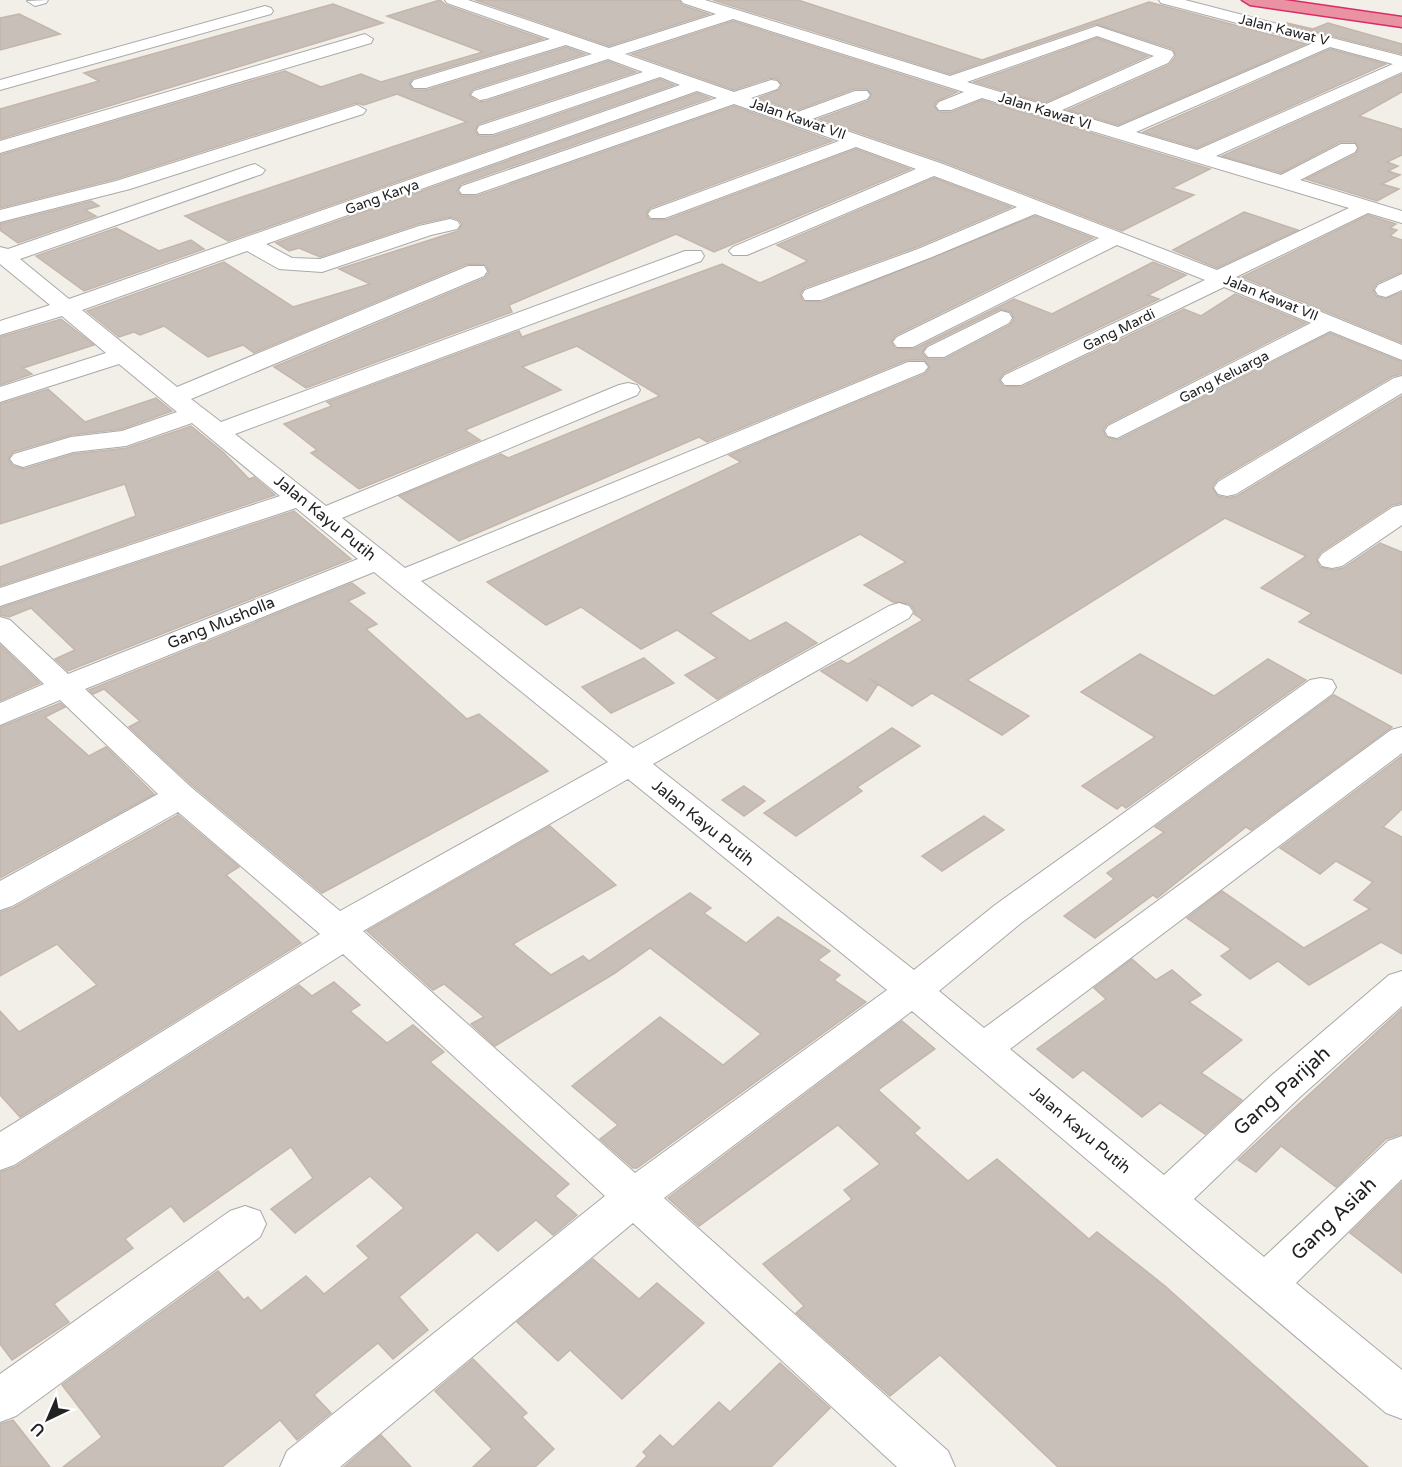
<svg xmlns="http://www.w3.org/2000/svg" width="1402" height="1467" font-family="'Varela Round',sans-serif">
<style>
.building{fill:#c7bfb8;stroke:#c4b6ab;stroke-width:1.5;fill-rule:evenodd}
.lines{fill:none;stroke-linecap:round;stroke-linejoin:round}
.minor-casing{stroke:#a9a9a9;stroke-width:2}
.highway-casing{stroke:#dc2a67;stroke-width:3}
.minor{fill:#fff;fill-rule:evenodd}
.highway{fill:#e892a2;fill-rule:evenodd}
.labels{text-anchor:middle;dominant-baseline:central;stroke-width:4.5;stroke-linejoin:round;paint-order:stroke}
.far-street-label{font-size:14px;fill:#222;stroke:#fff}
.street-label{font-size:16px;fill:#222;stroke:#fff}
.near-street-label{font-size:20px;fill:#222;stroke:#fff}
</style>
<rect width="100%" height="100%" fill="#f2efe9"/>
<g class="building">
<polygon points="440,0 446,5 543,39 413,78 409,84 414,90 427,90 566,47 585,54 473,89 469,95 479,102 487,101 608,61 636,72 478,124 475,131 479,136 494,136 660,79 674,85 228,241 185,216 467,122 397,94 364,105 356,103 115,179 0,208 0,155 285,71 321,87 361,74 381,82 483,52 387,16"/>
<polygon points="475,0 679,0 682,5 709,14 609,46"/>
<polygon points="713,0 798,0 982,60 1149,2 1306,44 1118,125 1068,110 1169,65 1176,56 1173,49 1096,24 950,74"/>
<polygon points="333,4 383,23 0,139 0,109 99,81 84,73"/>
<polygon points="19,14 60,34 0,50 0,18"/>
<polygon points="733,21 957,92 937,101 934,106 939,112 952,112 982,100 1210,169 1172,188 1194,195 1122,231 944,162 819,119 868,101 872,95 867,89 854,89 795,111 758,98 779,90 782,85 777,79 770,78 734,90 632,54"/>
<polygon points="1287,23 1313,29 1328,23 1402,44 1402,54 1285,24"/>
<polygon points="1097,38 1148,56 1044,103 974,82"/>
<polygon points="1330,49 1386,64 1197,148 1143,132"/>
<polygon points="1402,74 1402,92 1359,116 1402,129 1402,155 1387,162 1398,166 1388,171 1400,175 1382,184 1399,189 1377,201 1306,179 1356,154 1359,147 1355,142 1340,142 1281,173 1222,156"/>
<polygon points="697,93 710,98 461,184 457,191 462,196 477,196 734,106 832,141 650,208 646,214 649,219 666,220 856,149 910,169 714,252 676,234 509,305 512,312 306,388 274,367 485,278 489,272 486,265 467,264 254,353 243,345 208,357 164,326 140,335 134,332 119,337 87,311 224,262 293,307 370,284 339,269 458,231 462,224 458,219 450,217 418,224 320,257 299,248 289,251 276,243"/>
<path d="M934 178 1011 207 917 247 804 288 800 294 803 301 822 302 1035 216 1093 238 896 335 891 342 895 348 914 349 1014 299 1052 314 1153 262 1186 275 1148 295 1159 299 1004 373 999 380 1003 386 1022 387 1184 309 1201 316 1235 294 1306 323 1107 424 1103 430 1106 437 1118 440 1330 333 1402 362V374L1393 376 1217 480 1212 487 1218 496 1227 498 1237 496 1402 396V503L1392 505 1321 552 1316 559 1320 567 1332 570 1343 568 1380 543 1402 552V674L1299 622 1312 613 1261 588 1306 556 1225 518 967 680 1029 716 1002 735 932 693 912 706 870 679 878 684 867 701 821 671 841 660 848 664 923 620 914 614 915 611 910 604 893 602 864 585 906 562 860 534 710 613 750 641 786 622 817 643 717 699 685 675 717 658 677 630 641 649 581 607 546 625 487 582 741 462 729 455 925 374 930 367 924 360H907L707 442 699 437 459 541 399 496 501 454 508 458 660 396 577 346 522 367 561 390 465 430 480 440 359 489 311 453 317 450 284 424 332 406 327 402 519 331 522 337 722 264 760 283 808 261 777 245ZM1000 309 1011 312 1014 319 1010 325 945 359H928L922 353 927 345Z"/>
<polygon points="91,201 99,206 85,210 96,216 18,243 0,230 0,224"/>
<polygon points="1244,212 1298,230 1217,268 1173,250"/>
<polygon points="1368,215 1396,224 1390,228 1397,230 1390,236 1402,240 1402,272 1377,283 1373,289 1376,296 1385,299 1402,292 1402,343 1242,277"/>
<polygon points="116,228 159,251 191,240 204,249 84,291 36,256"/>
<polygon points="61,319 94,345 23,368 32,374 0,385 0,337"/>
<polygon points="48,389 85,422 156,398 172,411 122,429 71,435 13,452 8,459 13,466 24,469 73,454 127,448 191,426 223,452 249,479 254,477 275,495 0,586 0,567 136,516 125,484 0,524 0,404"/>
<polygon points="294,511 351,559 68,671 55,659 75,650 31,608 9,617 0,615 0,608"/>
<polygon points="352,583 365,593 348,601 377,624 366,629 467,719 479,714 548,771 322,893 193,786 129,727 140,721 104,689 93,694 89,690"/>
<polygon points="0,645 40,683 0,701"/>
<polygon points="1140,654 1214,696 1268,659 1306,680 1126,808 1122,805 1117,809 1082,786 1155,737 1081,692"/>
<polygon points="644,658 674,683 611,713 582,687"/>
<polygon points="1334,695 1392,727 1251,830 1246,827 1157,898 1153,895 1095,938 1064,916 1114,879 1107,873 1164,832 1155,827"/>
<polygon points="60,703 65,707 45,717 89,756 106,747 154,794 0,878 0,727"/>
<polygon points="892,728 920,746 857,787 862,791 796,836 764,813"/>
<polygon points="1402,756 1402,809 1383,827 1402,837 1402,954 1381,942 1309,985 1278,961 1250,979 1221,956 1231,949 1187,918 1222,891 1304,948 1370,909 1354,900 1373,882 1336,861 1320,874 1280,848"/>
<polygon points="744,786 765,801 744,816 722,800"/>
<polygon points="178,815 239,867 226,875 301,943 20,1117 0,1095 0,1011 19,1032 97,985 57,944 0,976 0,912 13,908"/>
<polygon points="984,816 1004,830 942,871 922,856"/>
<polygon points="550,826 616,885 513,944 551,975 583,956 589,961 690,893 711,908 704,913 746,943 778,917 830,951 818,960 840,975 834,980 866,1002 637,1168 633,1168 600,1139 618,1125 572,1086 660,1017 723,1065 761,1034 650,948 615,973 495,1046 471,1024 484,1017 444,984 433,990 367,931"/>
<polygon points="1132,959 1156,980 1172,970 1201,995 1189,1002 1242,1040 1201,1073 1242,1100 1205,1134 1160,1103 1142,1117 1083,1070 1073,1078 1037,1049 1106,999 1094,988"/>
<polygon points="334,982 360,1005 350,1011 387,1043 413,1025 444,1052 430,1062 569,1184 555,1196 577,1215 553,1235 536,1220 498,1251 477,1232 399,1297 428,1330 393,1359 378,1343 314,1395 331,1413 297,1440 280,1420 222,1467 63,1467 102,1437 62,1385 218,1271 244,1300 248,1297 261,1311 306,1276 324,1294 369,1258 357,1246 404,1208 370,1176 295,1233 271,1209 313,1178 291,1147 184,1222 171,1206 125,1239 133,1248 54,1304 69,1322 12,1360 0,1344 0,1172 15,1167 299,985 312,996"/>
<polygon points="1402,1009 1402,1134 1386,1139 1336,1187 1281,1146 1256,1172 1238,1160"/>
<polygon points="902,1021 935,1049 878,1090 920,1128 914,1133 968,1181 997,1159 1089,1239 1097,1232 1165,1286 1368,1467 1058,1467 940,1355 890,1396 796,1313 804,1306 763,1264 852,1199 844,1190 880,1164 838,1125 699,1226 668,1198"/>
<polygon points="1402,1182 1402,1273 1350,1233"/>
<polygon points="593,1259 639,1299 657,1283 704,1323 622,1399 570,1350 558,1361 517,1322"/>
<polygon points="473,1359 527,1413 522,1417 554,1449 535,1467 473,1467 492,1449 435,1391"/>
<polygon points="780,1363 830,1408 771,1467 636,1467 647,1456 643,1452 660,1435 673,1447 719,1402 730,1412"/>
<polygon points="13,1420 50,1467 0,1467 0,1424"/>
<polygon points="381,1435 411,1467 344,1467"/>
</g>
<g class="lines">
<defs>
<g id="minor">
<polygon points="48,0 46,3 35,6 27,1"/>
<path d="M445 0H468L609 48 716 14 683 3 681 0H705L950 76 1097 26 1172 51 1174 55 1168 63 1062 110 1118 127 1313 43 1161 3 1159 0H1185L1402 56V72L1216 156 1281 175 1341 144H1355L1357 148 1355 152 1300 180 1402 211V223L1368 213 1236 277 1402 345V360L1330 331 1117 438 1108 436 1105 431 1108 426 1311 323 1224 287 1021 385H1005L1001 380 1005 375 1205 280 1117 245 913 347H897L893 342 897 337 1099 238 1035 214 932 257 821 300H805L802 295 805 290 918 249 1017 207 934 176 747 255H733L729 251 733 247 916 169 856 147 665 218H651L648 214 651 210 839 141 734 104 476 194H462L459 190 462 186 717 98 697 91 266 244 292 258 320 259 419 226 450 219 457 221 460 225 457 229 431 235 322 272 279 269 247 251 82 310 177 387 468 266H484L487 271 484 276 191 399 221 422 685 251H701L704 256 701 261 235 434 326 506 619 385 628 383 637 385 640 390 637 395 342 518 405 568 908 362H924L928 367 924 372 421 581 633 748 889 606 899 603 909 606 913 612 909 618 653 764 914 970 995 905 1310 680 1321 678 1332 680 1336 687 1332 694 1021 923 939 991 984 1028 1391 730 1402 727V753L1010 1049 1164 1175 1272 1075 1389 975 1402 971V1006L1300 1097 1194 1199 1264 1257 1388 1141 1402 1136V1179L1296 1283 1402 1370V1419L1386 1413 912 1011 664 1198 948 1451 955 1467H897L633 1223 340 1467H280L287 1451 605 1196 343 954 14 1165 0 1170V1132L320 934 178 812 12 906 0 910V881L158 794 60 700 0 725V703L44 684 0 642V617L10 620 68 674 358 559 296 508 0 606V588L280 496 192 423 126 446 73 452 23 467 14 464 10 459 14 454 71 437 122 431 177 412 119 364 0 402V387L106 353 62 316 0 335V321L50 305 0 264V247L8 249 248 166 255 164 265 170 262 174 20 259 69 299 680 85 660 77 493 134H479L477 130 479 126 643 72 608 59 486 99 480 100 471 95 474 91 592 54 566 45 426 88H414L411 84 414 80 550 39 447 3ZM733 19 964 92 939 102 936 106 939 110H951L982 98 1349 208 1217 270 943 164 812 119 867 99 870 95 867 91H855L795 113 751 98 777 89 780 85 777 81 771 80 734 92 625 54ZM1097 36 1154 56 1044 105 967 82ZM1330 47 1393 64 1197 150 1136 132ZM374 572 608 762 340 911 192 788 85 689ZM628 779 887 990 635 1173 363 931Z"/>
<polygon points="265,6 271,8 273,11 271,14 0,90 0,80"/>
<polygon points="365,34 373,39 371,43 0,153 0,141"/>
<polygon points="357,105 366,110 363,114 130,189 0,222 0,210 116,181"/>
<polygon points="1402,274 1402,290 1386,297 1378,295 1375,290 1378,285"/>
<polygon points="1001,311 1009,313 1012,318 1009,323 944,357 928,357 924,352 928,347"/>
<polygon points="1402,376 1402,393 1236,494 1227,496 1218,494 1214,488 1218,482 1394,378"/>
<polygon points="1402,505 1402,525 1342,566 1332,568 1322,566 1318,560 1322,554 1393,507"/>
<polygon points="245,1206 260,1211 266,1224 260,1237 16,1416 0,1422 0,1374 230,1211"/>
</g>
<polygon id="highway" points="1242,0 1284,0 1402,17 1402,27 1250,5"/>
</defs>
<use href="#minor" class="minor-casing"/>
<use href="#highway" class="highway-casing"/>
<use href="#minor" class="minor"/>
<use href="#highway" class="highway"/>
</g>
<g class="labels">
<g class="far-street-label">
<text transform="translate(1284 30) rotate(14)">Jalan Kawat V</text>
<text transform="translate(1045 111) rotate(17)">Jalan Kawat VI</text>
<text transform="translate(798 119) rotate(19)">Jalan Kawat VII</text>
<text transform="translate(382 197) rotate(-20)">Gang Karya</text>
<text transform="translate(1271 298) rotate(22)">Jalan Kawat VII</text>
<text transform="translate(1119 330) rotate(-26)">Gang Mardi</text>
<text transform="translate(1224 377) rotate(-27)">Gang Keluarga</text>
</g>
<g class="street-label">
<text transform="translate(325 518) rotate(39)">Jalan Kayu Putih</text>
<text transform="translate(221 623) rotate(-22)">Gang Musholla</text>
<text transform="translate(703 823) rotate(39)">Jalan Kayu Putih</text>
<text transform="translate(1080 1130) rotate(40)">Jalan Kayu Putih</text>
</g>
<g class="near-street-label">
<text transform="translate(1282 1091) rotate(-42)">Gang Parijah</text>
<text transform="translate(1334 1219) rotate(-44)">Gang Asiah</text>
</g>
</g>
<g transform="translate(48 1419) rotate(224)" stroke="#ffffff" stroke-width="4.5" paint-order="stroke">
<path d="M0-4.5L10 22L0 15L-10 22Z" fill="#222222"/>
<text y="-9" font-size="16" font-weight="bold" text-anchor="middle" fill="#222222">U</text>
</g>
</svg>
